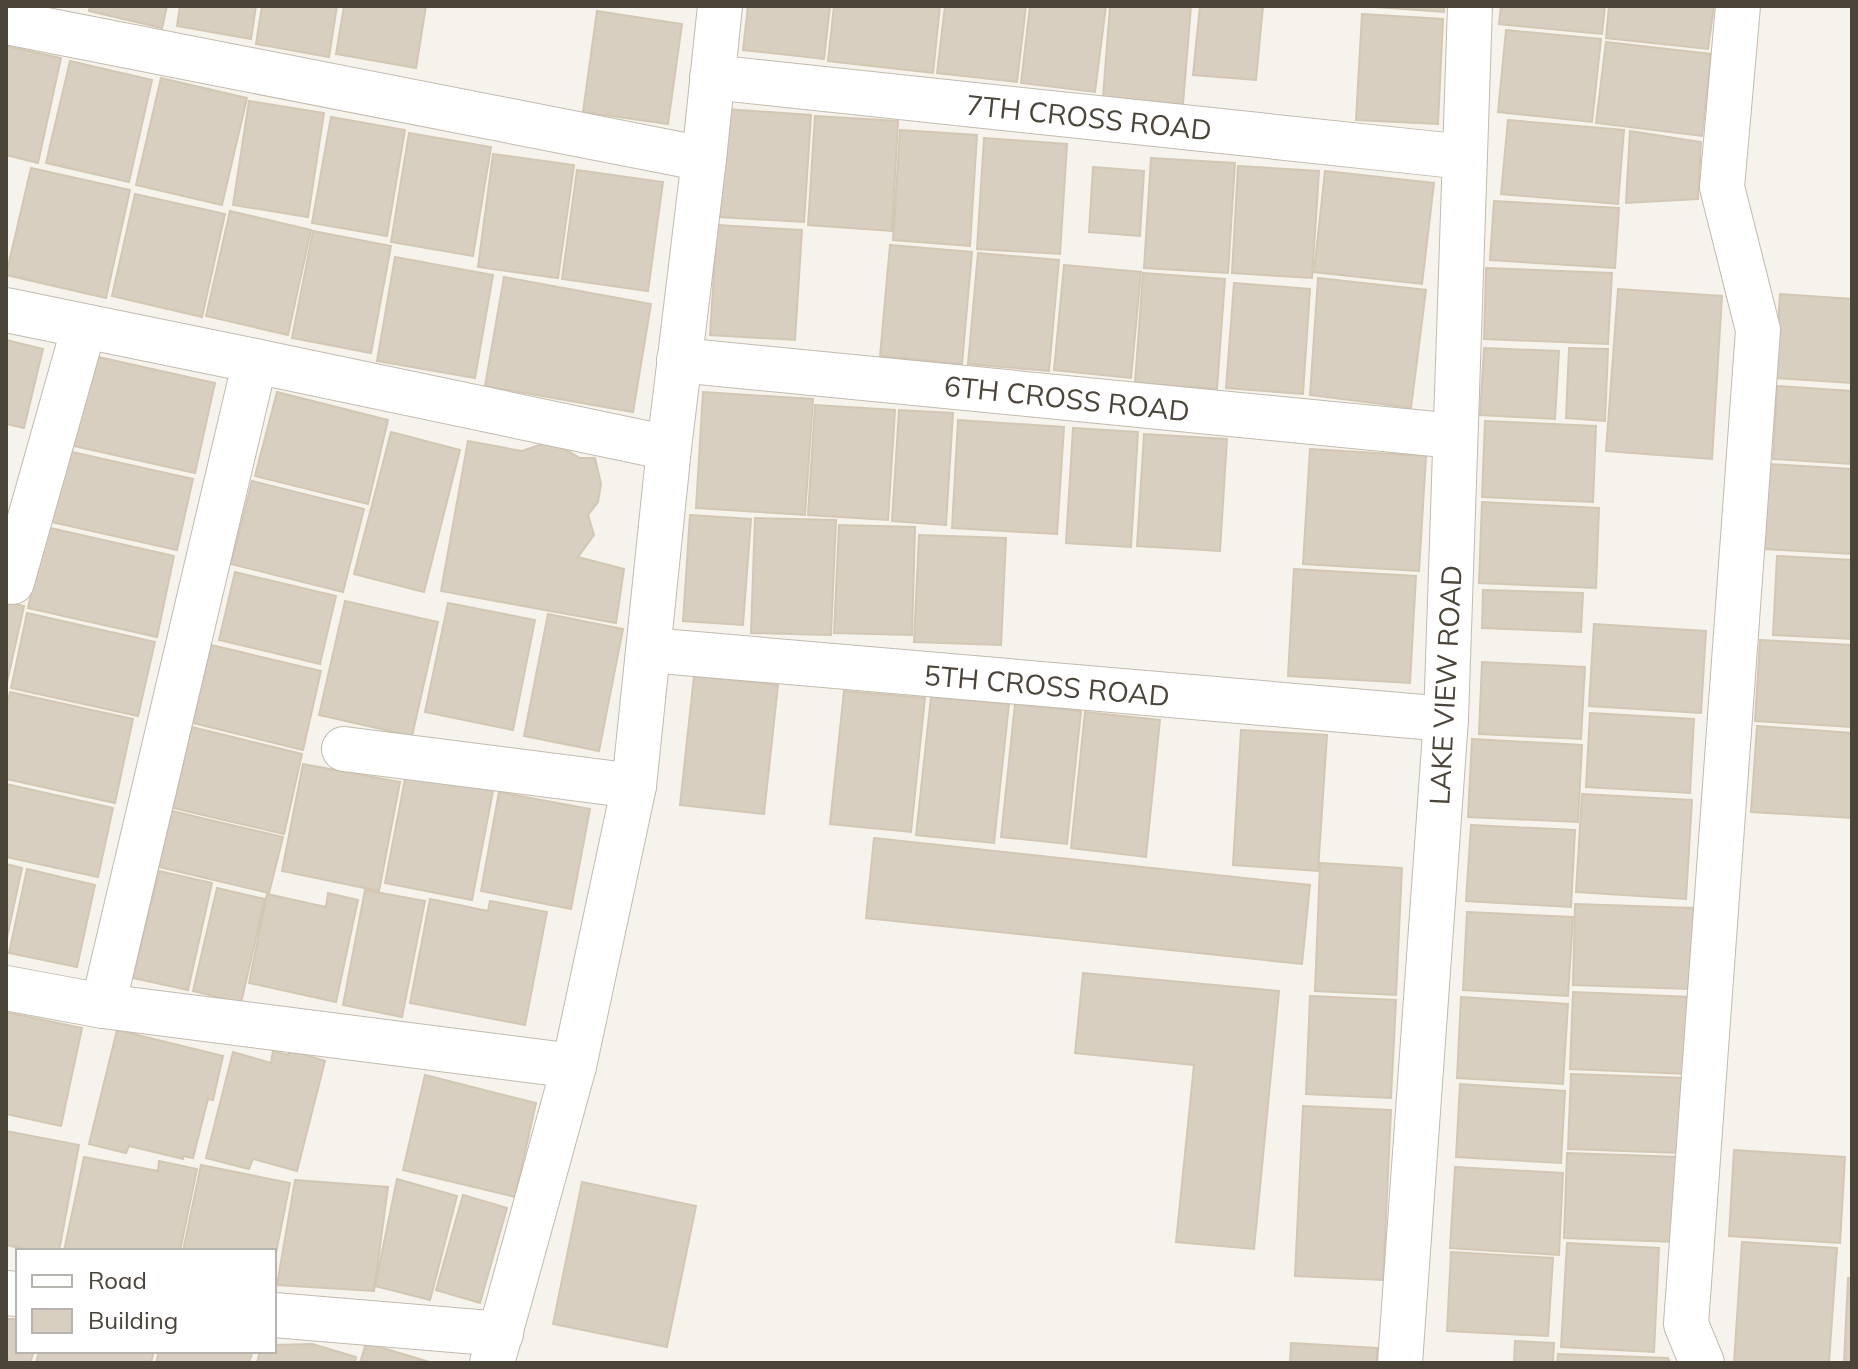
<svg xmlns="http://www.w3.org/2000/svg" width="1858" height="1369" font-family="Mulish,sans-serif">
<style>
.building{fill:#d8cfc1;stroke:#d3c7b4;stroke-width:2}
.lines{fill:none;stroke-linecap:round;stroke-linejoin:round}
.minor-casing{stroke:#c2bbae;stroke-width:46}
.minor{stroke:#fff;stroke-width:44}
.labels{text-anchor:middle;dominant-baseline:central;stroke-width:6;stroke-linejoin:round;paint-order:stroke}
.street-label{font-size:28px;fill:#4b4439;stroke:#fff}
</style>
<rect width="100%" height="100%" fill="#f6f3ec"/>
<g class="building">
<polygon points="90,6 167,6 162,28 89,11"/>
<polygon points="180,6 256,6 251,39 177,26"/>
<polygon points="262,6 337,6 329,57 256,44"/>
<polygon points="344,6 426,6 416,68 336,54"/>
<polygon points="748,6 830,6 824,59 743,50"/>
<polygon points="834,6 940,6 933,73 828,61"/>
<polygon points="945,6 1026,6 1017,82 937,73"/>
<polygon points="1030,6 1106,6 1095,92 1021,83"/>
<polygon points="1110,6 1191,6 1183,104 1103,97"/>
<polygon points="1200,6 1263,6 1256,80 1193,75"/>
<polygon points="1362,6 1444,6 1444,12"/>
<polygon points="1501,6 1605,6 1602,34 1499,24"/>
<polygon points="1609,6 1714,6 1708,49 1606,38"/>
<polygon points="597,11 682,24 668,124 583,112"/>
<polygon points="1362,14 1443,19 1438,124 1356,120"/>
<polygon points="1506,30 1601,39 1592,122 1498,112"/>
<polygon points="1606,42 1711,54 1702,136 1596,123"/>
<polygon points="6,46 61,58 38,163 6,155"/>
<polygon points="70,61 152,80 129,182 46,163"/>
<polygon points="161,78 247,98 222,205 136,185"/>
<polygon points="249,101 324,113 308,217 233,205"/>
<polygon points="726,109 811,115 804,222 719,217"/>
<polygon points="815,116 898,121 892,231 808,225"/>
<polygon points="331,117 405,130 387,236 312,223"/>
<polygon points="1508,120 1624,130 1618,204 1501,194"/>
<polygon points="900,130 977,135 970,246 893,240"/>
<polygon points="1630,131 1701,142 1698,199 1626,203"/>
<polygon points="409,133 491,147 473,256 391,242"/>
<polygon points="984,138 1067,144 1060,254 977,249"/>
<polygon points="493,154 574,165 558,278 478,267"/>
<polygon points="1151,158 1235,163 1228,273 1144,268"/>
<polygon points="1238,166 1319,171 1312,278 1232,273"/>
<polygon points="1093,167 1144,171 1140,236 1089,232"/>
<polygon points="31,168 130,190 106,298 6,275"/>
<polygon points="577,170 663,182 648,291 562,279"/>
<polygon points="1325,171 1434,183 1422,284 1314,272"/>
<polygon points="135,194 225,214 202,317 112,296"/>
<polygon points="1494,201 1619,208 1615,268 1490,260"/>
<polygon points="230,211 311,230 288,335 206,316"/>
<polygon points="717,225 802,230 795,340 710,335"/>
<polygon points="313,231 391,246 371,353 292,338"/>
<polygon points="890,245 972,252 962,364 880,356"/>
<polygon points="978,253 1059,260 1049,371 968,364"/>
<polygon points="395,257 493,275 475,378 377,361"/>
<polygon points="1064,265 1141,272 1131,378 1054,370"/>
<polygon points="1486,268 1612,273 1608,344 1484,339"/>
<polygon points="1143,273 1225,279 1217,389 1135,383"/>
<polygon points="504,277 651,304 633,412 485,386"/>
<polygon points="1318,278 1426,290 1411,408 1310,395"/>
<polygon points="1234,283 1310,289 1303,394 1226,388"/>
<polygon points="1618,289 1722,296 1712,459 1606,451"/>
<polygon points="1780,294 1852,299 1852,383 1775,378"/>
<polygon points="6,340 43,349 24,428 6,424"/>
<polygon points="1484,348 1559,351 1555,419 1480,415"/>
<polygon points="1569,348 1608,349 1605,421 1566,418"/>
<polygon points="85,354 215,383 195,473 65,444"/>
<polygon points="1777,386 1852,391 1852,464 1773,459"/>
<polygon points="277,392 388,420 368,504 255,476"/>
<polygon points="703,392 813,399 805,515 696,508"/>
<polygon points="815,405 895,410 888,520 808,515"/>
<polygon points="899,410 953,413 946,525 892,521"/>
<polygon points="958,420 1064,427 1057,534 952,528"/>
<polygon points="1485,421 1596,426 1593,502 1482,497"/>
<polygon points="1073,428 1138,432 1131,547 1066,543"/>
<polygon points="391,432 460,450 424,592 354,574"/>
<polygon points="1144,434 1227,439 1220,551 1137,546"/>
<polygon points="468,441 522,451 551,441 580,458 595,458 601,484 598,502 588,515 594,535 578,557 624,569 616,623 441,591"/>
<polygon points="1310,449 1426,456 1419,571 1303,564"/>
<polygon points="63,450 193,479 177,550 47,521"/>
<polygon points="1769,464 1852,469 1852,554 1764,549"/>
<polygon points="252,481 364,509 343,592 231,564"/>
<polygon points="1482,502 1599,508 1596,588 1479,583"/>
<polygon points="690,515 751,519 743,625 683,621"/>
<polygon points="755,518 836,520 831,635 751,633"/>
<polygon points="839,525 915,527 912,635 834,633"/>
<polygon points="46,527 174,556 157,637 28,608"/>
<polygon points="919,535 1006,538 1001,645 914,642"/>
<polygon points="1777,556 1852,560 1852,639 1773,635"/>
<polygon points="1294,569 1416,576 1410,683 1288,676"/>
<polygon points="235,572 336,596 320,664 219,640"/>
<polygon points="1483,590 1583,593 1581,632 1482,628"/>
<polygon points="345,601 438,622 412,736 319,715"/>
<polygon points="6,602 24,606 6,687"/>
<polygon points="448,603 535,620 513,730 425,712"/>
<polygon points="27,613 155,642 138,716 11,688"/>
<polygon points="548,614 623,629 599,751 524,736"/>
<polygon points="1594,624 1706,631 1701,713 1589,706"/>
<polygon points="1760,640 1852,645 1852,727 1755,721"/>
<polygon points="211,645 321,671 303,750 193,723"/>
<polygon points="1482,662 1585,667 1581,739 1479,734"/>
<polygon points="694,676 778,685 764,814 680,805"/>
<polygon points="844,691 925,698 911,832 830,824"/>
<polygon points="10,692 133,719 115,803 6,779 6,712"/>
<polygon points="931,697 1009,704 994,843 916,835"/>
<polygon points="1015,704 1081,711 1067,844 1001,837"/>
<polygon points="1085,712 1160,720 1146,857 1071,848"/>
<polygon points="1590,713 1694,719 1690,793 1586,787"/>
<polygon points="1757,726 1852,733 1852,818 1751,812"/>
<polygon points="192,727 302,754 284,834 173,808"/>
<polygon points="1241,730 1327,735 1318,871 1233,865"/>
<polygon points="1472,739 1582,745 1578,822 1468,817"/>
<polygon points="303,764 400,782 379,891 282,871"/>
<polygon points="406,774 493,791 472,900 385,883"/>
<polygon points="6,784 113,808 98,877 6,857"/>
<polygon points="499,792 590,809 571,909 481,891"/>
<polygon points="1582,794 1692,800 1686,899 1576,892"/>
<polygon points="172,811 283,837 269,893 159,867"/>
<polygon points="1471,825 1575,830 1571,907 1466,901"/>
<polygon points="874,838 1310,885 1302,964 866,918"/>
<polygon points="1320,863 1402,868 1396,995 1315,991"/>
<polygon points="6,864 22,868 6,942"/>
<polygon points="27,869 95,885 77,967 9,953"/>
<polygon points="159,871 212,883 188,990 133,978"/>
<polygon points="217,888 265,899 241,1003 193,991"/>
<polygon points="365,890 425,901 402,1017 343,1005"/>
<polygon points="328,893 358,900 336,1002 249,983 267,894 326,907"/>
<polygon points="430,899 488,911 490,901 547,912 525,1025 410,1003"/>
<polygon points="1575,904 1694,908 1690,989 1573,985"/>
<polygon points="1467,912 1573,917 1568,996 1463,990"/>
<polygon points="1083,973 1279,991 1254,1249 1176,1242 1194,1065 1075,1053"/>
<polygon points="1573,992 1691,997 1688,1074 1570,1069"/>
<polygon points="1310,996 1396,1000 1391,1098 1306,1094"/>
<polygon points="1461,997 1568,1004 1563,1084 1457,1078"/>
<polygon points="6,1012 82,1028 61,1126 6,1114"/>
<polygon points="117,1030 223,1056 213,1100 208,1099 193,1158 183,1156 183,1159 129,1146 126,1153 89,1144"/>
<polygon points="290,1050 325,1061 297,1171 253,1159 249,1169 206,1158 233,1052 271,1063 273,1051 288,1055"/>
<polygon points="1571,1074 1684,1078 1681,1153 1568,1149"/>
<polygon points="425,1075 536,1103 515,1197 403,1170"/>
<polygon points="1460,1084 1565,1091 1561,1163 1456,1157"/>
<polygon points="1303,1106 1391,1110 1383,1280 1295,1276"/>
<polygon points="6,1131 79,1145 59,1251 34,1251 6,1245"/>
<polygon points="1734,1150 1845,1157 1840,1243 1729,1236"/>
<polygon points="1567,1153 1680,1157 1677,1242 1564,1238"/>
<polygon points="84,1157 158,1171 159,1161 197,1169 180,1251 64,1251"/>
<polygon points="201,1165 290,1183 274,1263 274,1251 183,1251"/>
<polygon points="1455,1167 1563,1173 1559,1255 1450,1248"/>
<polygon points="397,1179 457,1196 430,1300 375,1286"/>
<polygon points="295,1180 388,1187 374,1291 277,1285"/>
<polygon points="582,1182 696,1206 667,1347 553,1324"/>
<polygon points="463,1195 507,1208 480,1303 436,1290"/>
<polygon points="1742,1242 1837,1248 1829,1363 1734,1363"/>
<polygon points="1567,1243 1659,1248 1654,1352 1561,1347"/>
<polygon points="1451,1252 1553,1258 1548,1336 1447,1331"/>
<polygon points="1848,1278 1852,1278 1852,1363 1844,1363"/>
<polygon points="6,1319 18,1319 18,1351 34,1351 30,1363 6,1363"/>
<polygon points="1515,1341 1554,1343 1553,1363 1514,1363"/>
<polygon points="366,1343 433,1363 360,1363"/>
<polygon points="1291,1343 1377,1348 1377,1363 1290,1363"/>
<polygon points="312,1344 356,1357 355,1363 257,1363 260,1351 274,1351 274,1345"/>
<polygon points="39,1351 154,1351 151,1363 36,1363"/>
<polygon points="159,1351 247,1351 252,1353 249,1363 156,1363"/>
<polygon points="1558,1354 1668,1358 1670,1363 1557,1363"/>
</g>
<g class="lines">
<defs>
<g id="minor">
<polyline points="11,23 704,159"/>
<polyline points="712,77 1465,157"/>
<polyline points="6,310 255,361"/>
<polyline points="679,360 1455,436"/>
<polyline points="12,582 84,327"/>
<polyline points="649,650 1446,719"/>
<polyline points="344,749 634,786"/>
<polyline points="6,988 103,1006"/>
<polyline points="574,1066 103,1006 255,361 669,448"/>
<polyline points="6,1293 18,1294"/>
<polyline points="274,1315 501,1334"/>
<polyline points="492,1363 574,1066 634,786 669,448 704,159 720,6"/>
<polyline points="1400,1363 1446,719 1470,6"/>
<polyline points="1702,1363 1686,1324 1758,330 1722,187 1738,6"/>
</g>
</defs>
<use href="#minor" class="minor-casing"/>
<use href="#minor" class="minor"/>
</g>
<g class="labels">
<g class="street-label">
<text transform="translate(1089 117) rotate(6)">7TH CROSS ROAD</text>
<text transform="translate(1067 398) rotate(6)">6TH CROSS ROAD</text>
<text transform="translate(1047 685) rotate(5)">5TH CROSS ROAD</text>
<text transform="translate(1445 685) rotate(-87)">LAKE VIEW ROAD</text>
</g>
</g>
<rect width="1858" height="1369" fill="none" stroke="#4b4439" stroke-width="16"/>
<rect x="16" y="1249" width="260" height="104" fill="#ffffff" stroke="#b7b4b0" stroke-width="2"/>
<rect x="32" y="1275" width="40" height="12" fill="#ffffff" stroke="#b7b4b0" stroke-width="2"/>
<text x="88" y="1289" font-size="24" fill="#4b4439">Road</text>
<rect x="32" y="1309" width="40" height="24" fill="#d8cfc1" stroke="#b7b4b0" stroke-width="2"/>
<text x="88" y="1329" font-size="24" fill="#4b4439">Building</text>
</svg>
